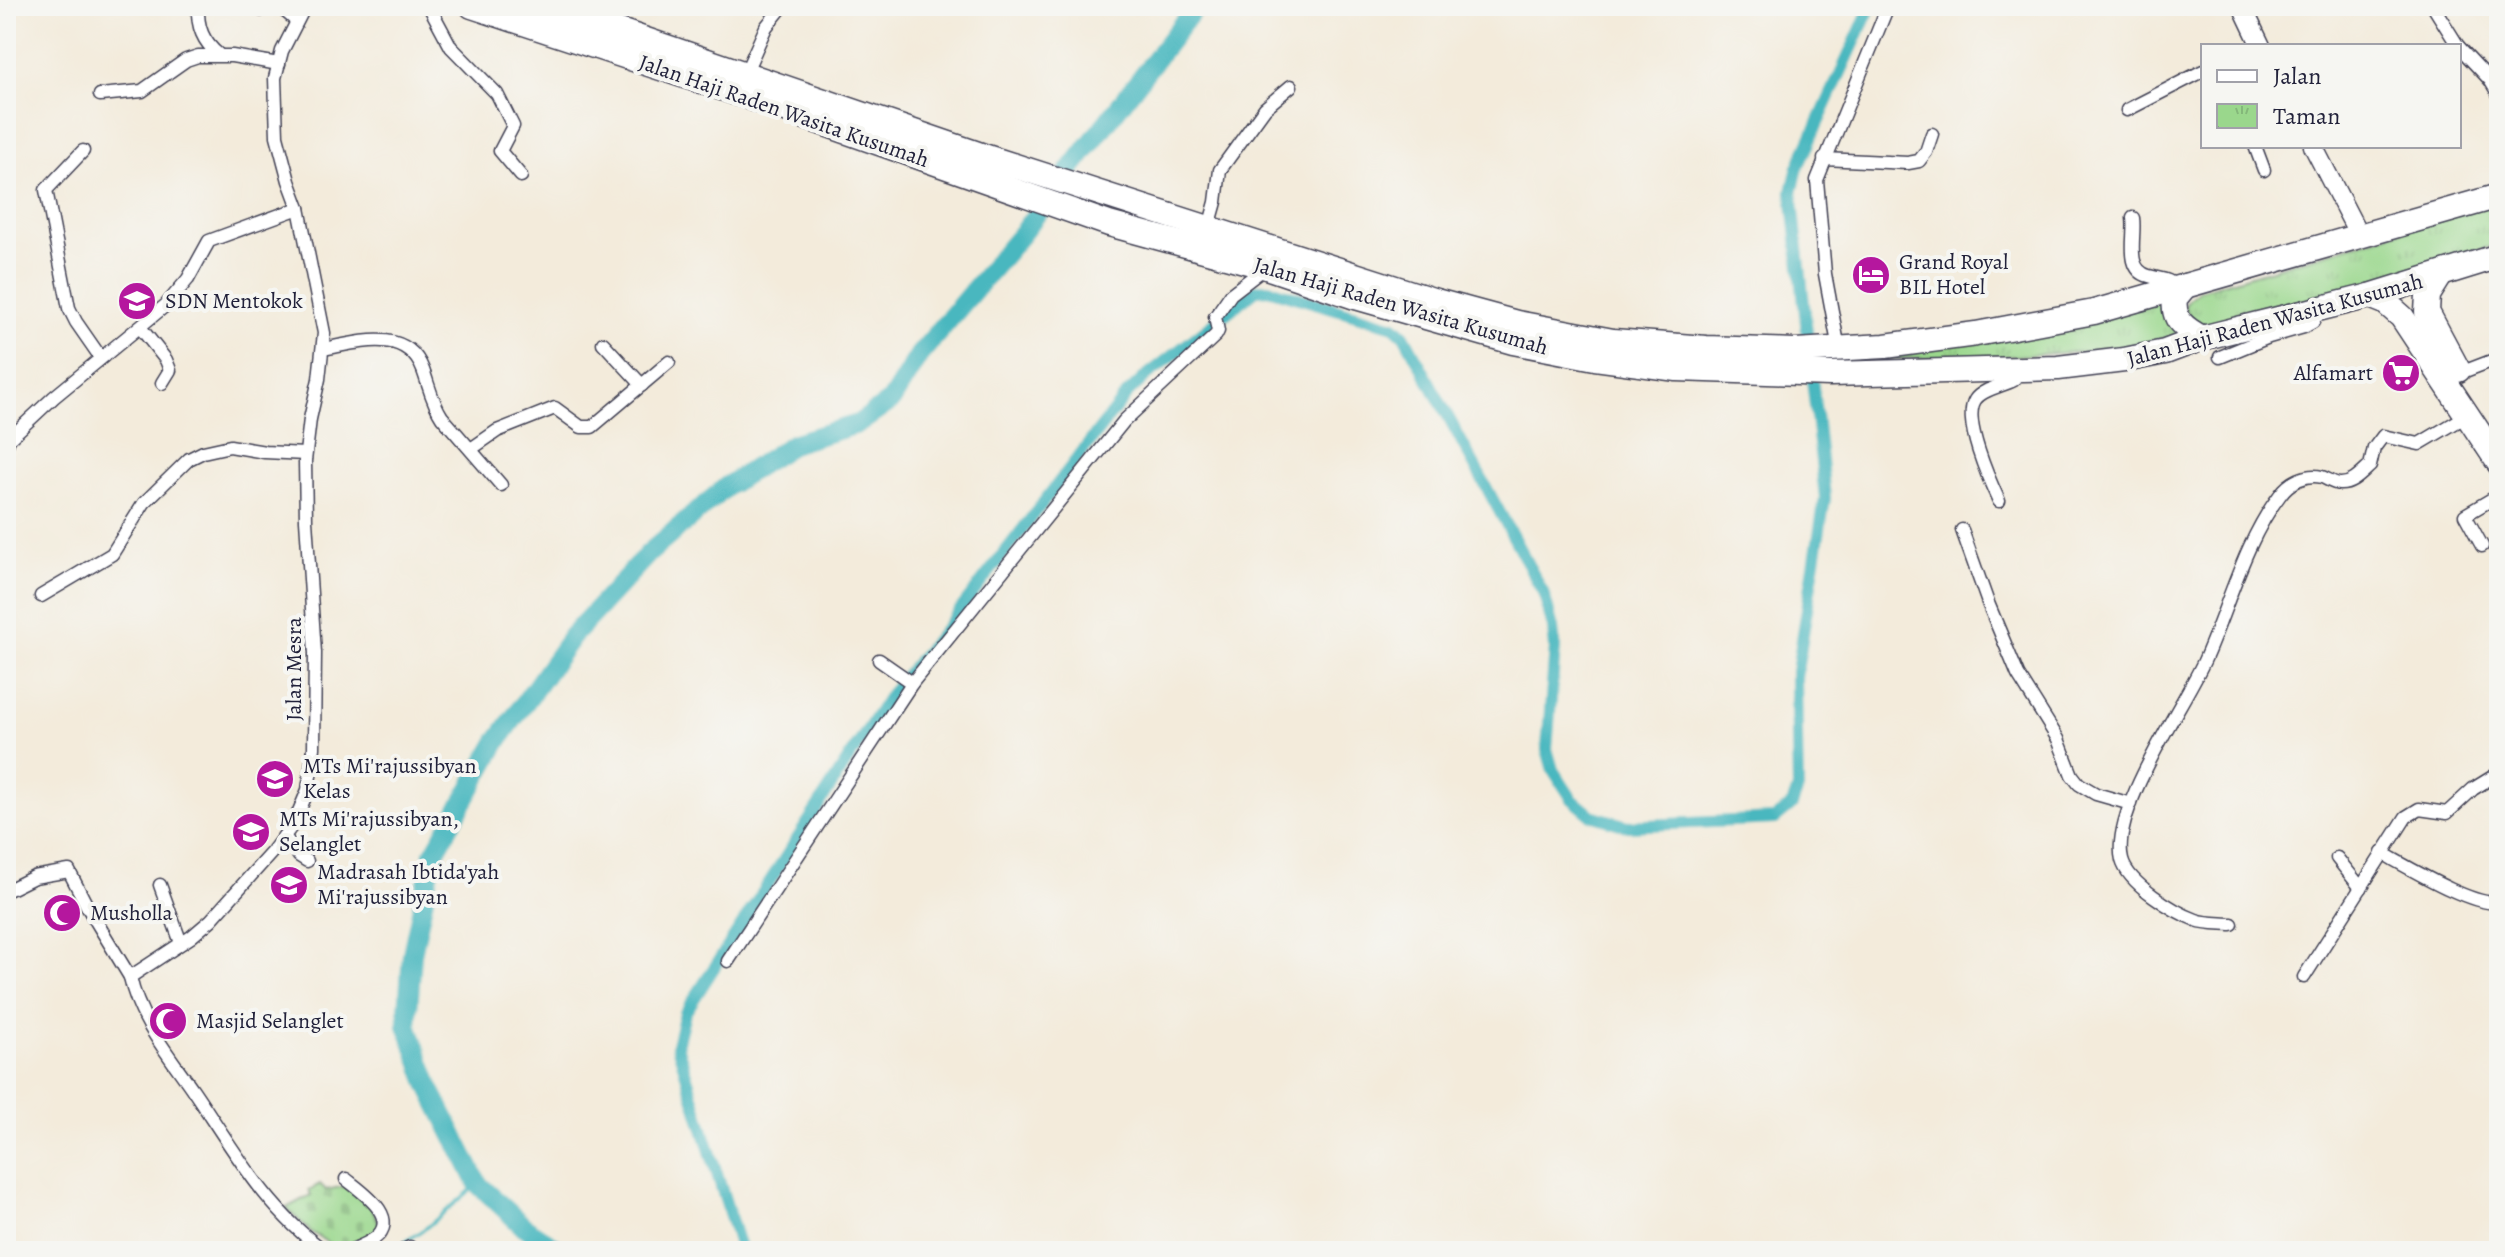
<svg xmlns="http://www.w3.org/2000/svg" width="2505" height="1257" font-family="Alegreya,serif">
<style>
.cemetery{fill:url(#cemetery-stones);stroke:#5e7c64;stroke-width:2}
.park{fill:url(#park-tufts);stroke:#5e7c64;stroke-width:2}
.lines{fill:none;stroke-linecap:round;stroke-linejoin:round}
.stream{stroke:#48b7bf;stroke-width:3}
.canal{stroke:#48b7bf;stroke-width:12}
.river{stroke:#48b7bf;stroke-width:20}
.street-casing{stroke:#414053;stroke-width:15}
.secondary-casing{stroke:#414053;stroke-width:21}
.highway-casing{stroke:#414053;stroke-width:27}
.street{stroke:#fff;stroke-width:12}
.secondary{stroke:#fff;stroke-width:18}
.highway{stroke:#fff;stroke-width:24}
.labels{text-anchor:middle;dominant-baseline:central;stroke-width:8;stroke-linejoin:round;paint-order:stroke}
.street-label{font-size:22px;fill:#22223b;stroke:#f6f6f2}
.poi-label{font-size:22px;fill:#22223b;stroke:#f6f6f2;text-anchor:start}
</style>
<defs>
<pattern id="cemetery-stones" width="16" height="16" patternUnits="userSpaceOnUse" patternTransform="scale(2)"><rect width="16" height="16" fill="#9ad78c"/><path d="M2 7V4a2 2 0 0 1 4 0v3zM10 15v-3a2 2 0 0 1 4 0v3z" fill="#84b87a"/></pattern>
<pattern id="park-tufts" width="24" height="20" patternUnits="userSpaceOnUse" patternTransform="scale(2)"><rect width="24" height="20" fill="#9ad78c"/><path d="M3 7l-1-3M5 7V3M7 7l1-3M15 17l-1-3M17 17v-4M19 17l1-3" fill="none" stroke="#84b87a"/></pattern>
</defs>
<rect width="100%" height="100%" fill="#f6f6f2"/>
<filter id="ink" filterUnits="userSpaceOnUse"><feTurbulence type="fractalNoise" baseFrequency=".0125" numOctaves="2"/><feDisplacementMap in="SourceGraphic" scale="16" xChannelSelector="R" yChannelSelector="G"/><feConvolveMatrix kernelMatrix="1 2 1 2 8 2 1 2 1" color-interpolation-filters="sRGB"/></filter>
<filter id="wash" filterUnits="userSpaceOnUse"><feTurbulence type="fractalNoise" baseFrequency=".006" numOctaves="4" result="noise"/><feDisplacementMap in="SourceGraphic" scale="32" xChannelSelector="R" yChannelSelector="G"/><feGaussianBlur stdDeviation="1.8" result="paint"/><feColorMatrix in="noise" values="0 0 0 0 0 0 0 0 0 0 0 0 0 0 0 0 0 1.4 0 .05"/><feComposite in="paint" operator="in"/></filter>
<g filter="url(#wash)">
<rect width="100%" height="100%" fill="#f3ebdb"/>
<polygon class="cemetery" points="320,1184 326,1190 350,1185 371,1204 382,1232 341,1251 311,1232 286,1208 311,1195 309,1190"/>
<g class="park">
<path d="M2499 202V244L2366 285 2214 325C2199 324 2191 323 2184 308L2188 300 2200 290Z"/>
<polygon points="2170,293 2181,335 2104,350 2016,356 1828,360"/>
</g>
<g class="lines">
<polyline class="stream" points="391,1251 427,1227 478,1184"/>
<g class="canal">
<polyline points="1809,351 1792,192 1798,167 1871,6"/>
<polyline points="741,1251 677,1045 685,1013 891,693 947,627 1126,395 1145,377 1256,290 1268,289 1394,326 1404,335 1544,594 1553,628 1555,648 1547,749 1553,770 1572,799 1591,815 1627,826 1775,819 1792,805 1798,789 1796,677 1825,498 1811,369"/>
</g>
<polyline class="river" points="560,1251 523,1226 478,1184 429,1086 407,1025 412,954 433,855 499,739 572,636 649,553 727,486 794,443 858,424 891,401 919,355 1022,233 1196,6"/>
</g>
</g>
<g filter="url(#ink)">
<g class="lines">
<defs>
<g id="street">
<path d="M198 6C197 27 203 42 219 55"/>
<path d="M305 6 282 51 275 78 277 136 289 181 299 208 324 333 319 379 310 419 305 461 306 520 315 653 314 748 308 790 294 823 272 852 211 920 191 937 130 977C139 1020 169 1055 193 1090 232 1147 267 1211 325 1251"/>
<polyline points="429,6 451,47 497,94 513,126 500,151 521,176"/>
<polyline points="2433,6 2458,46"/>
<path d="M261 10C279 6 283 8 296 21"/>
<polyline points="2459,47 2490,80 2499,95"/>
<polyline points="744,76 766,27 783,6"/>
<polyline points="100,95 142,91 186,60 198,56 232,56 279,64"/>
<polyline points="2127,110 2203,71"/>
<polyline points="2255,146 2264,170"/>
<polyline points="83,151 46,190 69,308 76,322 101,358"/>
<polyline points="1824,159 1908,163 1919,161 1926,152 1932,134"/>
<path d="M2133 218C2136 236 2124 270 2149 276 2162 280 2168 278 2178 288"/>
<polyline points="1209,227 1216,202 1220,170 1265,108 1291,86"/>
<polyline points="140,327 166,360 170,370 162,383"/>
<polyline points="603,343 642,385"/>
<path d="M323 349C358 343 406 326 423 370 429 386 432 402 442 417L501 485"/>
<polyline points="1839,349 1825,274 1817,180 1888,6"/>
<polyline points="2220,357 2269,337 2304,327 2313,322 2318,311"/>
<polyline points="2460,373 2499,358"/>
<polyline points="6,447 9,439 54,397 166,305 188,279 209,241 299,208"/>
<polyline points="471,449 497,431 555,408 581,427 592,427 669,362"/>
<path d="M1999 501C1990 482 1962 420 1975 400 1982 389 2003 386 2014 380L2016 368"/>
<polyline points="1962,530 1988,603 2018,675 2058,739 2072,775 2079,784 2096,794 2131,804"/>
<polyline points="2482,546 2465,515 2499,495"/>
<polyline points="41,596 112,554 144,503 189,459 203,452 230,446 265,452 305,454"/>
<polyline points="879,660 912,683"/>
<polyline points="284,836 299,856 307,861"/>
<path d="M2382 853C2406 866 2475 908 2499 902"/>
<polyline points="2337,858 2361,888"/>
<polyline points="160,885 181,943"/>
<polyline points="6,891 34,877 69,871 88,908 130,977"/>
<path d="M2232 924C2221 923 2207 924 2196 920 2175 912 2128 884 2122 860 2110 810 2183 707 2204 661 2228 608 2244 542 2280 495 2289 482 2306 473 2322 477 2327 479 2333 483 2339 484 2352 485 2361 474 2370 466L2374 448 2383 436 2419 444 2468 415"/>
<polyline points="728,961 912,683 1124,421 1216,335 1218,331 1215,317 1231,294 1266,267"/>
<polyline points="2304,977 2406,817 2419,809 2447,813 2473,789 2499,773"/>
<path d="M346 1179C362 1192 402 1218 374 1239 367 1244 358 1247 350 1251"/>
<polyline points="402,1251 410,1247"/>
</g>
<g id="secondary">
<polyline points="2242,6 2261,46"/>
<polyline points="2313,146 2360,237"/>
</g>
<g id="highway">
<polyline points="472,6 749,97 1109,224 1266,267 1352,296 1513,342 1595,358 1677,369 1830,374 2058,368 2124,360 2165,352 2202,338 2370,296 2499,256"/>
<polyline points="537,6 614,29 990,158 1436,301 1517,323 1613,341 1706,348 1795,351 1885,346 1976,334 2094,312 2499,196"/>
<polyline points="2440,276 2428,295 2427,312 2458,370"/>
<path d="M2185 286 2175 298C2172 320 2184 328 2202 338"/>
<polyline points="2370,296 2385,302 2402,317 2499,463"/>
</g>
</defs>
<use href="#street" class="street-casing"/>
<use href="#secondary" class="secondary-casing"/>
<use href="#highway" class="highway-casing"/>
<use href="#street" class="street"/>
<use href="#secondary" class="secondary"/>
<use href="#highway" class="highway"/>
</g>
</g>
<defs>
<symbol id="hotel-disc" viewBox="-11 -11 22 22"><circle r="9.5" fill="#b5179e" stroke="#f6f6f2"/><path d="M-6-4.5h1.5V1H6V5H4.5V3h-9V5H-6ZM-4 0a1.8 1.8 0 1 1 3.6 0ZM.5 0V-2.5h3Q6-2.5 6 0Z" fill="#fff"/></symbol>
<symbol id="school-disc" viewBox="-11 -11 22 22"><circle r="9.5" fill="#b5179e" stroke="#f6f6f2"/><path d="M0-5L7-2L0 1L-7-2ZM-4 1L0 2.5L4 1V4Q0 6-4 4Z" fill="#fff"/></symbol>
<symbol id="supermarket-disc" viewBox="-11 -11 22 22"><circle r="9.5" fill="#b5179e" stroke="#f6f6f2"/><path d="M-6-5.5h2.5l.6 2H6L4.5 2H-2.5L-4.4-4H-6ZM-1.5 3.2a1.3 1.3 0 1 0 .1 0ZM3 3.2a1.3 1.3 0 1 0 .1 0Z" fill="#fff"/></symbol>
<symbol id="mosque-disc" viewBox="-11 -11 22 22"><circle r="9.5" fill="#b5179e" stroke="#f6f6f2"/><path d="M3.5-4.9A6 6 0 1 0 3.5 4.9A5 5 0 1 1 3.5-4.9Z" fill="#fff"/></symbol>
</defs>
<g fill-rule="evenodd">
<use href="#hotel-disc" x="1849" y="253" width="44" height="44"/>
<use href="#school-disc" x="115" y="279" width="44" height="44"/>
<use href="#supermarket-disc" x="2379" y="351" width="44" height="44"/>
<use href="#school-disc" x="253" y="757" width="44" height="44"/>
<use href="#school-disc" x="229" y="810" width="44" height="44"/>
<use href="#school-disc" x="267" y="863" width="44" height="44"/>
<use href="#mosque-disc" x="40" y="891" width="44" height="44"/>
<use href="#mosque-disc" x="146" y="999" width="44" height="44"/>
</g>
<g class="labels">
<g class="street-label">
<text transform="translate(784 111) rotate(19)">Jalan Haji Raden Wasita Kusumah</text>
<text transform="translate(1401 306) rotate(16)">Jalan Haji Raden Wasita Kusumah</text>
<text transform="translate(2275 320) rotate(-15)">Jalan Haji Raden Wasita Kusumah</text>
<text transform="translate(294 669) rotate(-90)">Jalan Mesra</text>
</g>
<g class="poi-label">
<text x="1899" y="262">Grand Royal<tspan x="1899" dy="25">BIL Hotel</tspan></text>
<text x="165" y="301">SDN Mentokok</text>
<text x="2373" y="373" text-anchor="end">Alfamart</text>
<text x="303" y="766">MTs Mi'rajussibyan<tspan x="303" dy="25">Kelas</tspan></text>
<text x="279" y="819">MTs Mi'rajussibyan,<tspan x="279" dy="25">Selanglet</tspan></text>
<text x="317" y="872">Madrasah Ibtida'yah<tspan x="317" dy="25">Mi'rajussibyan</tspan></text>
<text x="90" y="913">Musholla</text>
<text x="196" y="1021">Masjid Selanglet</text>
</g>
</g>
<rect width="2505" height="1257" fill="none" stroke="#f6f6f2" stroke-width="32"/>
<rect x="2201" y="44" width="260" height="104" fill="#f6f6f2" stroke="#a1a1a9" stroke-width="2"/>
<rect x="2217" y="70" width="40" height="12" fill="#ffffff" stroke="#a1a1a9" stroke-width="2"/>
<text x="2273" y="84" font-size="24" fill="#22223b">Jalan</text>
<rect x="2217" y="104" width="40" height="24" fill="url(#park-tufts)" stroke="#a1a1a9" stroke-width="2"/>
<text x="2273" y="124" font-size="24" fill="#22223b">Taman</text>
</svg>
